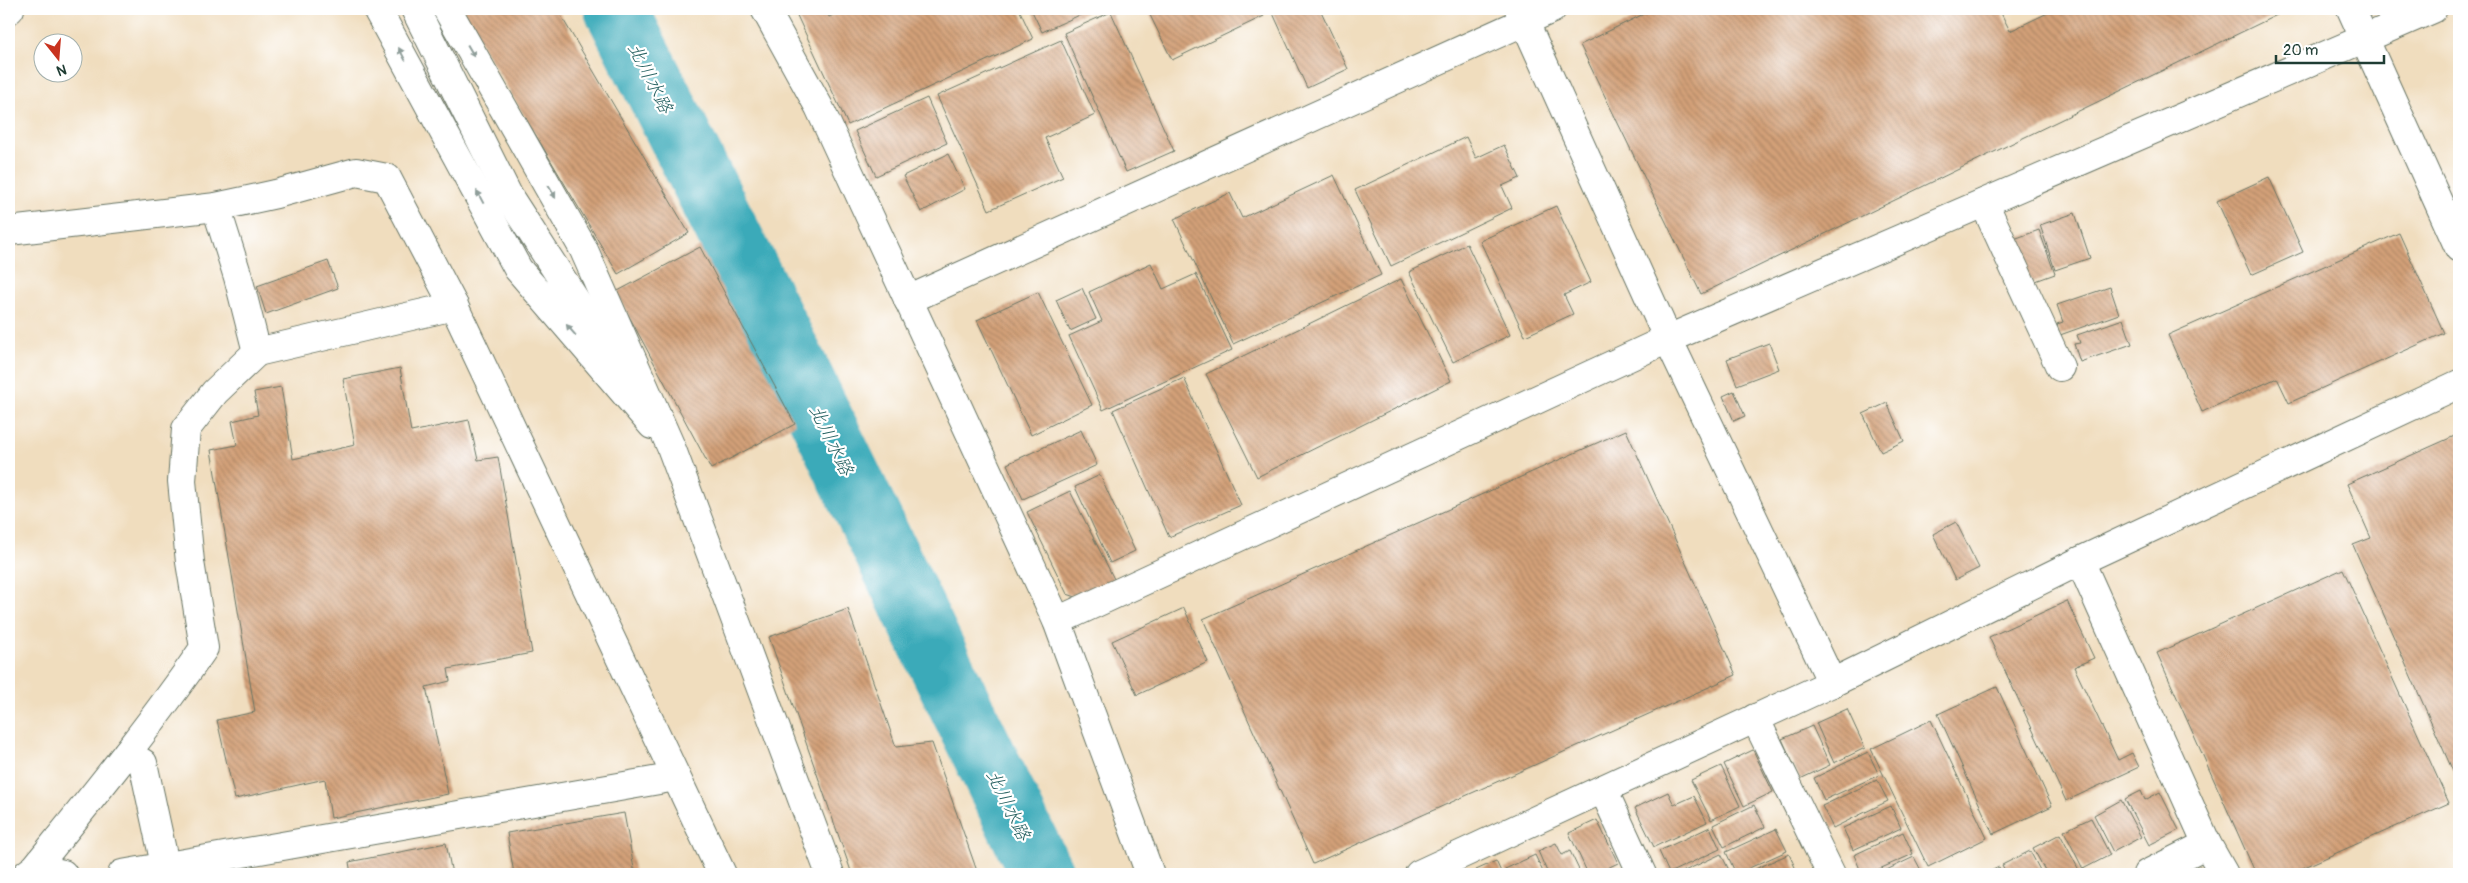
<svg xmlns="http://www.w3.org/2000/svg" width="2468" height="883" font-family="Pangolin,'Klee One',sans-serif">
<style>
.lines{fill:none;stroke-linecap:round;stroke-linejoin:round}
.river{stroke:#3baab9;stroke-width:64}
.building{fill:url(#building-back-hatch)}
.minor-casing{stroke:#687564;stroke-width:30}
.minor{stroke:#fff;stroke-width:28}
.oneway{fill:#8f9e9a}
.labels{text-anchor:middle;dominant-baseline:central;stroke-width:4.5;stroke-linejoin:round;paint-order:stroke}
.water-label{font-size:19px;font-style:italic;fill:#296363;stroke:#fff}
</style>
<defs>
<pattern id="building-back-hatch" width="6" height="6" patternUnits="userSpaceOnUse" patternTransform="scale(1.25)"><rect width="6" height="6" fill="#d3a078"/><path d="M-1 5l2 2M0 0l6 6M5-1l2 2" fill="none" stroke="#ab8463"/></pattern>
</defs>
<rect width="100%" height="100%" fill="#fff"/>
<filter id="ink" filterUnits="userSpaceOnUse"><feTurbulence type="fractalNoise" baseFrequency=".02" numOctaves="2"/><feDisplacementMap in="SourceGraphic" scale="10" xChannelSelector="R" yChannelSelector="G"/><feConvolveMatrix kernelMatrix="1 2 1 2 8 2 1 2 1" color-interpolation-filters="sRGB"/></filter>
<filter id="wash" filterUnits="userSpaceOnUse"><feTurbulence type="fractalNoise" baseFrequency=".0096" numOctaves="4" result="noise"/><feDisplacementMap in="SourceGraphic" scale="20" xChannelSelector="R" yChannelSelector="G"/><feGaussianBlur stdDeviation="1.12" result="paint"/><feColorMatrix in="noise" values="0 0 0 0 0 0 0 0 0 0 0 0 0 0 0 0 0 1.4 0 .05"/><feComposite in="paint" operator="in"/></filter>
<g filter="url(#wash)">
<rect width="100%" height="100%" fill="#f0ddbe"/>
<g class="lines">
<polyline class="river" points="616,9 802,379 1042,874"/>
</g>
<g id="blocks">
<g class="building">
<polygon points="461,9 557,9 689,233 618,274"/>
<polygon points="794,9 825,9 829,17 846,9 1019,9 1033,39 848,125"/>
<polygon points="1031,9 1093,9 1042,32"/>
<polygon points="1147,9 1260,9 1264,16 1172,60"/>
<polygon points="1271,9 1320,9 1348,69 1307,88"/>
<polygon points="1654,9 1999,9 2010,31 2056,9 2279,9 2281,13 1701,294 1580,45"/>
<polygon points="1111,12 1174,151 1126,172 1064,33"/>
<polygon points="1061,40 1095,115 1045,138 1063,177 989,210 937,96"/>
<polygon points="927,98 947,143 876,176 855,131"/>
<polygon points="1466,137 1476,158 1504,145 1520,178 1502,186 1512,208 1391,266 1355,190"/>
<polygon points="948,154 965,189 921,212 903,176"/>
<polygon points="1334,175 1381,275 1233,344 1174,219 1230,193 1242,218"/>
<polygon points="2269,177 2303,252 2251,275 2217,201"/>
<polygon points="1556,206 1591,282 1564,295 1573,314 1525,336 1480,241"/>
<polygon points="2075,213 2090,258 2055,270 2040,225"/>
<polygon points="2039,230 2055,274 2030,283 2014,239"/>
<polygon points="2399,233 2444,333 2289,403 2277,378 2202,412 2168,335"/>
<polygon points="1467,244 1510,335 1453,362 1409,272"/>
<polygon points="700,247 795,424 711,469 616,292"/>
<polygon points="328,261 338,288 266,314 257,286"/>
<polygon points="1151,263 1163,289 1196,274 1232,350 1103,410 1069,336 1102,321 1089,292"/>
<polygon points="1401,279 1451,381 1257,477 1206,374"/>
<polygon points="2110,287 2119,314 2060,335 2057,324 2063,322 2057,305"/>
<polygon points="1082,288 1096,319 1070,331 1056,300"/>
<polygon points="1038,292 1092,405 1031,435 977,320"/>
<polygon points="2123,319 2132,344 2080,362 2074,344 2080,343 2077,335"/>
<polygon points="1769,343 1779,369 1737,385 1727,359"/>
<polygon points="400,368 411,432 469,420 478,460 498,457 532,653 448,669 450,681 426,687 448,794 331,818 325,779 235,799 217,720 255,712 211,450 237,445 232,421 258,415 254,392 281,387 293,459 355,445 343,379"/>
<polygon points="1184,378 1241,505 1169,537 1113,410"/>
<polygon points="1734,391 1745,416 1734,421 1723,396"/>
<polygon points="1887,403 1904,441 1881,452 1863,414"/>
<polygon points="1081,430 1097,465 1023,499 1007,464"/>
<polygon points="1626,430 1736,675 1313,864 1203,619"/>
<polygon points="2459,434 2459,785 2353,545 2371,538 2347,484"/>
<polygon points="1100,475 1135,551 1110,563 1075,487"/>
<polygon points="1070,491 1116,583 1082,599 1067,594 1027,512"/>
<polygon points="1956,522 1979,568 1955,580 1933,534"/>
<polygon points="2343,569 2449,803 2289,874 2256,874 2157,653"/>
<polygon points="2067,601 2094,658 2074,667 2118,760 2132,753 2139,767 2066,801 1989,637"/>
<polygon points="1184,608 1208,662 1137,695 1112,641"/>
<polygon points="848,609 896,747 932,743 978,874 852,874 769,637"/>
<polygon points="1997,687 2052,806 1993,834 1938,714"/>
<polygon points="1847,709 1865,748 1834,763 1816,723"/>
<polygon points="1931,720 1987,838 1928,867 1871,749"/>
<polygon points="1812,726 1830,765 1800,779 1782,739"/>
<polygon points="1753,750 1773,792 1744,806 1724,764"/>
<polygon points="1868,752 1879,775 1824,800 1814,778"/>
<polygon points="1721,766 1740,806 1711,820 1691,780"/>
<polygon points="1877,780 1888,801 1833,828 1822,806"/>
<polygon points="2141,791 2145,800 2160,792 2179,830 2149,845 2125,799"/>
<polygon points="1668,792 1674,805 1694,796 1707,822 1654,847 1635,808"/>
<polygon points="2121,800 2141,837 2113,852 2094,815"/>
<polygon points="1754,805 1765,827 1724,847 1713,825"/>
<polygon points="1891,806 1901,828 1853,850 1843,828"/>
<polygon points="624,813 635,874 514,874 507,833"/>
<polygon points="2091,818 2110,855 2083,869 2064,831"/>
<polygon points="1597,820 1618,863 1595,874 1588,874 1569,833"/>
<polygon points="1710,827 1720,849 1669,873 1659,851"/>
<polygon points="1776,829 1787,851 1736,874 1726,852"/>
<polygon points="1903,832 1913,854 1868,874 1862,874 1854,855"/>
<polygon points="2060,834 2080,872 2076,874 2047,874 2033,848"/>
<polygon points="446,843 452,874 351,874 349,862"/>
<polygon points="1556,843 1562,855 1570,851 1581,874 1548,874 1538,851"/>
<polygon points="2030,851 2042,874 2007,874 2002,865"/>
<polygon points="1721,854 1731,874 1678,874"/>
<polygon points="1789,854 1798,874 1744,874"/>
<polygon points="1535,855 1544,874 1508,874 1505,869"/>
<polygon points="1914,857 1923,874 1878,874"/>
<polygon points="1496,861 1502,874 1478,874 1476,870"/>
<polygon points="2200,866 2203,874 2181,874"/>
<polygon points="1999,867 2003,874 1985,874"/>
</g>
</g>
</g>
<g filter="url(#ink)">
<use href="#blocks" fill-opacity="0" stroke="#687564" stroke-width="1"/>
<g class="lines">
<defs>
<g id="minor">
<polyline points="377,9 518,269 652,425"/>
<polyline points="415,9 509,197 613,358"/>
<polyline points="447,9 583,248 671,447 830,874"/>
<polyline points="765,9 819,107 1057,621 1150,874"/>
<polyline points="1519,9 1668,339 1832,683"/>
<polyline points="2351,9 2459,248"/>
<polyline points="9,10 10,9"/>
<polyline points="1984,203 2060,367"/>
<polyline points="9,231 216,207"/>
<polyline points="908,300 1552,9"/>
<polyline points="257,352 454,306"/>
<polyline points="2080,561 2207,844 2224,874"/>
<polyline points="1057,621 1668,339 2433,9"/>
<polyline points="1755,718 1831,874"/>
<polyline points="127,753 143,763 167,874"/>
<polyline points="1603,789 1642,874"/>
<polyline points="35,868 63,874"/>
<path d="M27 874 35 868C93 796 152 724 204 648L190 562 182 481 186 429 215 392 257 352 238 277 216 207 276 194 356 172 387 178 454 306 722 874"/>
<polyline points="122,874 676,777"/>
<polyline points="1419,874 1832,683 2080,561 2459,384"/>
<polyline points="2147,874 2207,844"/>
</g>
</defs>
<use href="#minor" class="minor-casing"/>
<use href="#minor" class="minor"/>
</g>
<defs><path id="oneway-solid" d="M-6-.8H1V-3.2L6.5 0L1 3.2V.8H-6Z" transform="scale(1.25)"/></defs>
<g class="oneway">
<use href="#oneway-solid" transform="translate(471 51) rotate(60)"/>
<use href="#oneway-solid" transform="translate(402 54) rotate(-118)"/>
<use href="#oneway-solid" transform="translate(552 192) rotate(60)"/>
<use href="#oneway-solid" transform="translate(480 197) rotate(-118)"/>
<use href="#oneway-solid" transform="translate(571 330) rotate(-131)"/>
</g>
</g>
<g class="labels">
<g class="water-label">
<text transform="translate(650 78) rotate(63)">北川水路</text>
<text transform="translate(831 440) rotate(64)">北川水路</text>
<text transform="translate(1008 805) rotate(64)">北川水路</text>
</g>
</g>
<rect width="2468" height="883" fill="none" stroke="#fff" stroke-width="30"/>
<g transform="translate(58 58) rotate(163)"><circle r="24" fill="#ffffff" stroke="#a5b1ae"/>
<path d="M0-4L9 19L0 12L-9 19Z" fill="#c8321e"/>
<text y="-8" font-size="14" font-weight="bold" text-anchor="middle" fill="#1f3d34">N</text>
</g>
<path d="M2276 55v8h108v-8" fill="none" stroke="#1f3d34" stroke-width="2.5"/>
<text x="2283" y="55" font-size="15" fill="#1f3d34" stroke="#ffffff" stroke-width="4" paint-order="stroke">20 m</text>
</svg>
